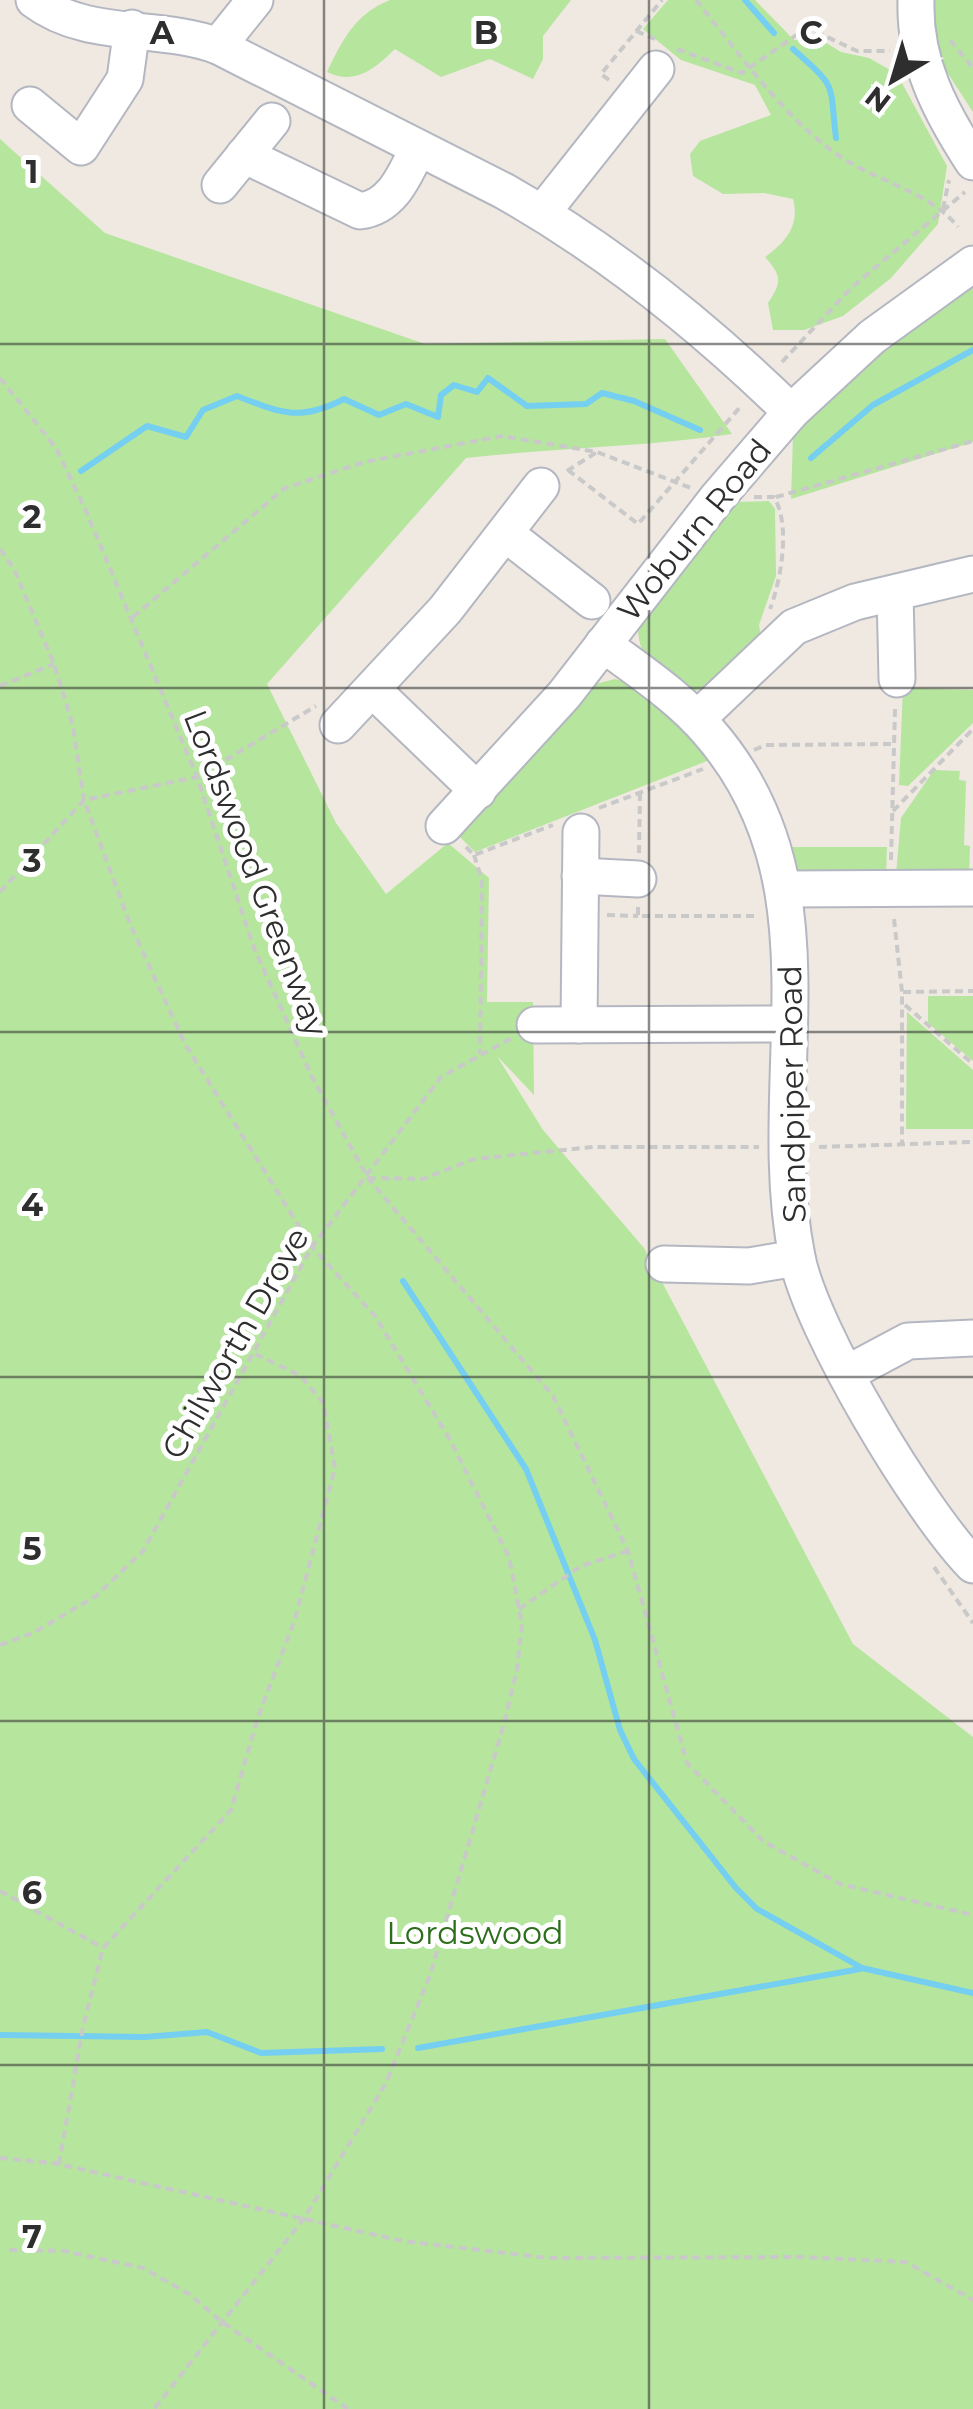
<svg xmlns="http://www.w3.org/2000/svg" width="973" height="2409" font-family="Montserrat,sans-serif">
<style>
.green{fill:#b6e59e}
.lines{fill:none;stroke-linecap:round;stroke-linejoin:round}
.stream{stroke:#75cff0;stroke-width:6}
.minor-casing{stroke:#b4b7c1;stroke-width:39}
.path{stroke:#c9c9c9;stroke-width:4;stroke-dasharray:8 5;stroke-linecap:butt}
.minor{stroke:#fff;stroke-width:35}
.grid{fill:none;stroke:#2e2e2e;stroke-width:2.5;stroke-opacity:0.55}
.labels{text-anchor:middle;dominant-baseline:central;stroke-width:10;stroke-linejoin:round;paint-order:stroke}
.street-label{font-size:32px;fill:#2e2e2e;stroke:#fff}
.park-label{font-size:32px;fill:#2c6e1b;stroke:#fff}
.grid-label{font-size:32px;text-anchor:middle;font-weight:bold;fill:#2e2e2e;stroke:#fff;stroke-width:10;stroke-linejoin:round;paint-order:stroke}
</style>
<rect width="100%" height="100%" fill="#efe9e1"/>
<g class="green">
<path d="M390 0H571L543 36V59L533 79 490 59 441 77 395 49C375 68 356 86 327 72 343 39 355 14 390 0Z"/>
<path d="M668 0H755L794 40 818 38 841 52 869 58 897 74 947 166 938 224 891 278 843 316 804 330H773L768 303C782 282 782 276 765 257 786 242 800 225 793 199L764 193 723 194 693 176 690 154 700 141 771 115 755 85 681 60 643 29Z"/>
<polygon points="935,0 973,0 973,112 930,46"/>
<path d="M0 139 105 233 425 344 665 339 732 434C644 447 555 448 466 458L267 684 336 823 386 894 448 843 489 878 487 1002H533L534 1095 497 1056 543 1130 644 1248 853 1644 973 1737V2409H0Z"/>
<polygon points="973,282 973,442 791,499 793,435 908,327"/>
<path d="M769 501 775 509 776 576 759 625 761 638 709 688 686 692C659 671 633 657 639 619L733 502Z"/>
<path d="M615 679C652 686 688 732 712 759L475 852 457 834 588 686Z"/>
<polygon points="903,688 973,690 973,723 908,786 899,785"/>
<polygon points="934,770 960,771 959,780 966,781 964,845 970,846 969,874 896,874 901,818"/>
<polygon points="789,847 887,847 886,875 798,873"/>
<polygon points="928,996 973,996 973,1061 928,1023"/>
<polygon points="907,1012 973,1070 973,1129 906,1129"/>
</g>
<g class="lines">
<g class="stream">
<polyline points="745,0 774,33"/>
<path d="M793 49C839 90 829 81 836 138"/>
<polyline points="811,458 873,405 973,350"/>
<path d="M81 471 147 426 186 437 203 410 237 396C281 413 300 422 344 399L379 415 406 404 438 417 441 395 454 385 477 392 488 378 527 406 586 404 602 393 634 401 700 430"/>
<polyline points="403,1281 526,1469 595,1640 620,1730 634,1759 736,1888 757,1909 862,1968 973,1993"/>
<polyline points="0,2035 145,2037 207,2032 261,2053 382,2049"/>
<polyline points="418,2048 860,1969"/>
</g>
<defs>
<g id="minor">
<path d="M34 0C87 40 158 24 218 46L504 191C610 251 704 327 791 412"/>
<path d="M916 0C914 62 940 111 973 162"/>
<polyline points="218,46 255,0"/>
<polyline points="30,105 81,147 125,79 132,28"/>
<path d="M244 155 360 211C393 207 405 174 418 148"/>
<polyline points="220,185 272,121"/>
<polyline points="542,213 656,69"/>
<polyline points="506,534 592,601"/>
<polyline points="895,593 897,679"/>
<path d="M603 644C639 671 679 697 708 731 844 886 761 1076 797 1257 811 1330 920 1511 973 1565"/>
<polyline points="373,690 478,791"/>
<polyline points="697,719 794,627 855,602 973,574"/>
<polyline points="338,725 445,610 541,486"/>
<polyline points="444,826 564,695 717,498 791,412 872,337 973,264"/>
<polyline points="580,876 638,879"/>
<polyline points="785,889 973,888"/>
<polyline points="535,1025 789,1024"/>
<polyline points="579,1025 581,832"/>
<polyline points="664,1264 749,1266 797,1258"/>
<polyline points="848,1373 908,1341 973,1338"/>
</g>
</defs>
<use href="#minor" class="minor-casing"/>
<g class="path">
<path d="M696 0C739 53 782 116 838 155 876 182 928 190 958 227"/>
<polyline points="636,31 655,39"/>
<polyline points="950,40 973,68"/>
<polyline points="677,49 742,73 802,31 823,35 857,51 890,51"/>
<polyline points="609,80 601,74 662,0"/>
<polyline points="943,209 949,180"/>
<polyline points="782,362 852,287 965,192"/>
<polyline points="0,378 56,448 86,511 197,777 254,948 312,1077 368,1178 553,1396 628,1551 687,1763 763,1841 840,1884 973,1915"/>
<polyline points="568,470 638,524 742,405"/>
<polyline points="567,471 597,452"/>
<path d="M754 497H774C791 525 781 580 770 609"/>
<polyline points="776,497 973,441"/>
<polyline points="0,549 14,569 54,664 73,726 84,800 130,924 185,1044 312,1247 375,1316 449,1438 509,1557 522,1625 517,1669 504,1724 430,1975 386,2083 305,2217 154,2409"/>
<polyline points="133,617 285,488 364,462 502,436 597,452 691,488"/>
<polyline points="0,686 54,664"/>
<polyline points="754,750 766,745 893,744"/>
<polyline points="599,808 703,769"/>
<polyline points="893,811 973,729"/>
<polyline points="466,847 474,855 553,825"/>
<polyline points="639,853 640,792"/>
<polyline points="474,855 482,880 480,1054"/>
<polyline points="891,860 895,709"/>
<polyline points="0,892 84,800 197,777 316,706"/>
<polyline points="638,907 638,916 755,916"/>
<polyline points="607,915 638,916"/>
<polyline points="894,919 902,992 902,1144"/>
<polyline points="903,992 973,991"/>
<polyline points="905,1005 973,1064"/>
<polyline points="819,1147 973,1142"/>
<polyline points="368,1178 423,1179 474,1159 593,1147 759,1147"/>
<polyline points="934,1567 973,1623"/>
<polyline points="519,1609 581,1566 628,1551"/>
<polyline points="0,1645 33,1633 96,1596 143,1551 312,1247 441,1077 512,1038"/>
<polyline points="0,1891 103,1948"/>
<polyline points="0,2158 53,2163 403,2241 548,2258 800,2257 906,2262 973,2300"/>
<polyline points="59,2164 83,2027 103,1948 231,1810 258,1717 295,1619 335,1468 323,1403 301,1376 253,1353"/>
<polyline points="9,2250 64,2251 143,2268 189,2294 222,2322 348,2409"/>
</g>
<use href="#minor" class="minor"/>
</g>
<path class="grid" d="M324 0V2409M649 0V2409M0 344H973M0 688H973M0 1032H973M0 1377H973M0 1721H973M0 2065H973"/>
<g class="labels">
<g class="street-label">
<text transform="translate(694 530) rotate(-51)">Woburn Road</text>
<text transform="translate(256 873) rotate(69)">Lordswood Greenway</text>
<text transform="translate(792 1094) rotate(-91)">Sandpiper Road</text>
<text transform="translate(235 1343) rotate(-60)">Chilworth Drove</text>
</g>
<g class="park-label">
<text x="475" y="1932">Lordswood</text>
</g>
</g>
<g class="grid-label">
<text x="162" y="44">A</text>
<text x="486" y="44">B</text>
<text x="811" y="44">C</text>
<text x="32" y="183">1</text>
<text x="32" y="528">2</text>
<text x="32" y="872">3</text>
<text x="32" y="1216">4</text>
<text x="32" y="1560">5</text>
<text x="32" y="1904">6</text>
<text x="32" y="2248">7</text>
</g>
<g transform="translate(893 80) rotate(218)" stroke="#ffffff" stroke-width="8" paint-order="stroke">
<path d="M0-8L18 38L0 25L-18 38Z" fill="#2e2e2e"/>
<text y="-15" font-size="28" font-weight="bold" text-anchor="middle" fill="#2e2e2e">N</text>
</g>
</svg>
